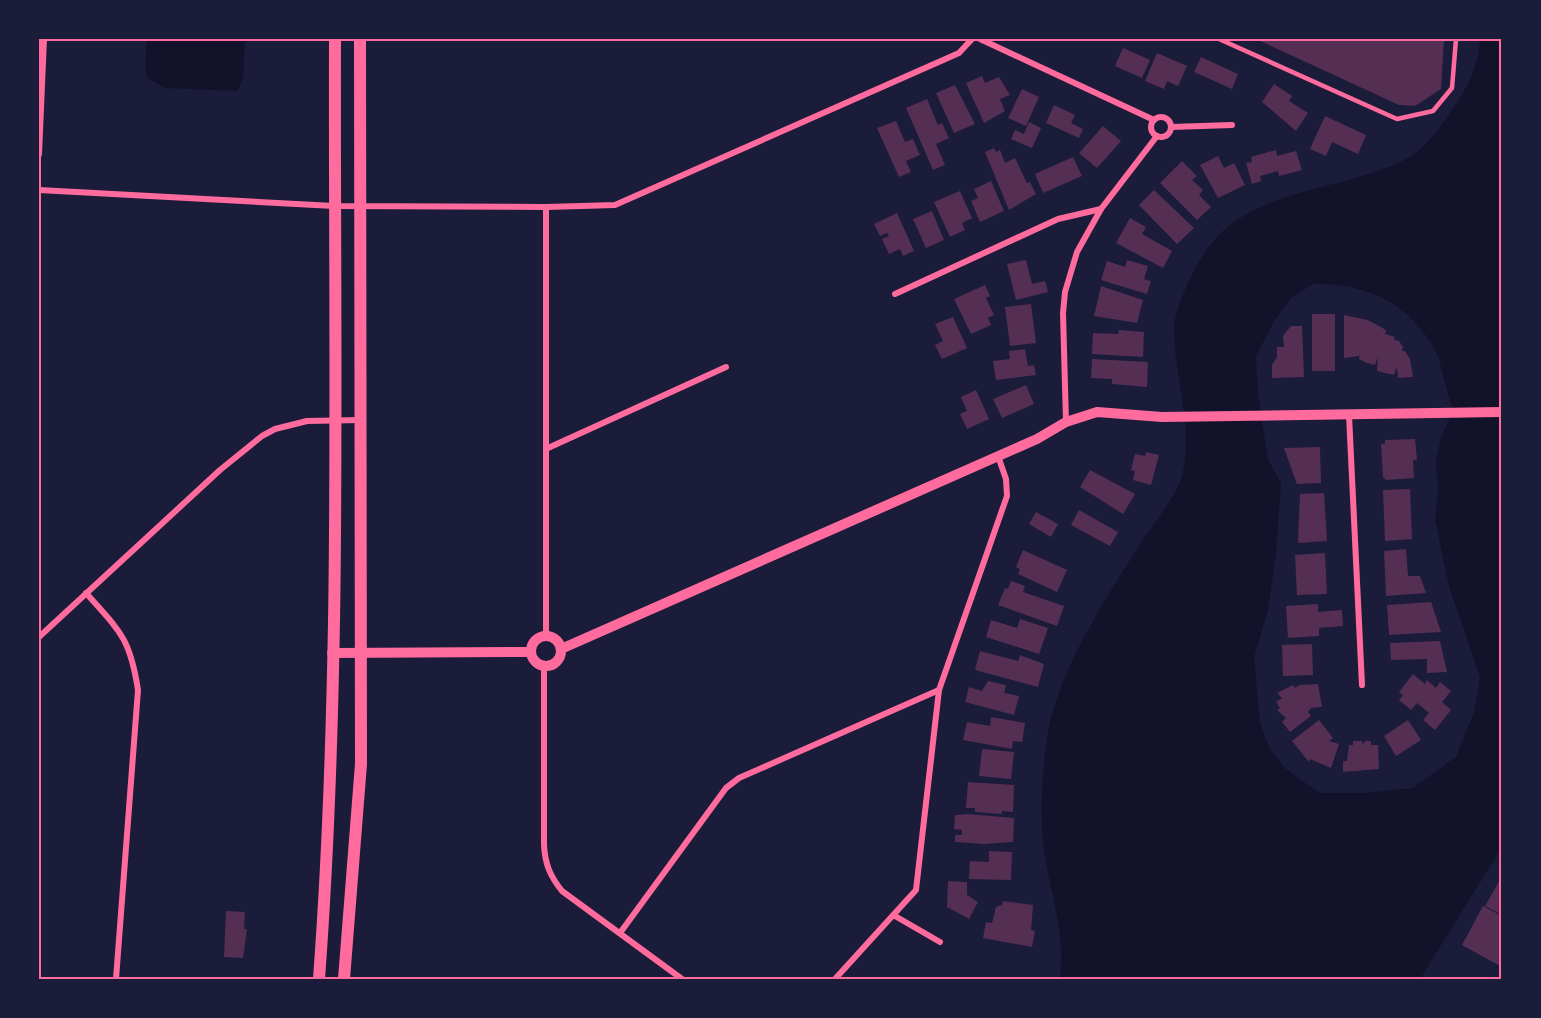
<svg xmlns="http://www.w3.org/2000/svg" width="1541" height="1018" font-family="Arial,sans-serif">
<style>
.water{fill:#12122b;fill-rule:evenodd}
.building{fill:#542f53}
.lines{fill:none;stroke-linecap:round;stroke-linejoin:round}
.service{stroke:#ff6b9d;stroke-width:4.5}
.minor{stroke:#ff6b9d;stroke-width:6}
.tertiary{stroke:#ff6b9d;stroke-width:10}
.secondary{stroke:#ff6b9d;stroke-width:12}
.neatline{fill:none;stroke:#ff6b9d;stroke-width:2}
</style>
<rect width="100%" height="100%" fill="#1b1b3a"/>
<g class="water">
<polygon points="147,39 245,39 243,78 238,91 165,88 148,78 145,69"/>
<path d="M1480 39H1502L1500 349 1502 847 1420 979H1060C1066 932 1050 895 1044 849 1039 816 1043 749 1051 718 1068 655 1106 599 1140 544 1151 526 1177 496 1182 476 1194 426 1174 378 1174 328 1175 308 1193 270 1204 254 1246 186 1344 193 1408 158 1426 148 1443 124 1454 107 1468 87 1479 65 1480 39ZM1313 284C1364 283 1407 301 1434 348 1443 364 1445 391 1454 410L1441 437 1436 460 1438 493 1435 520 1449 586 1480 677 1474 712 1456 757 1413 788 1365 793H1319L1286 769 1270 749 1260 723 1254 657 1268 610 1276 554 1281 483 1268 460 1258 393 1256 356 1274 321 1292 297Z"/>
</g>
<g class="building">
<polygon points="1256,39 1444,39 1441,89 1415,106 1399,105"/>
<polygon points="1123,48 1150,60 1142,78 1115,66"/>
<polygon points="1157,53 1187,66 1178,86 1167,81 1164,89 1145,81"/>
<polygon points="1201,57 1238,74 1232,89 1194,72"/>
<polygon points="982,76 985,83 999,77 1010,95 1000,99 1005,111 984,123 966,83"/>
<polygon points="1274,84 1292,96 1289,101 1308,113 1296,131 1262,102"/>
<polygon points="955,85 975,124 954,133 936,93"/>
<polygon points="1022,89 1039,97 1026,126 1008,118"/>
<polygon points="927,99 938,125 942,123 949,138 936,144 945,165 933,170 906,108"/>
<polygon points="1054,105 1075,115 1071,123 1083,129 1079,138 1046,123"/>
<polygon points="1325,116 1366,135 1358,154 1332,142 1326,156 1310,149"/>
<polygon points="896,121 905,142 913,139 920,155 906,161 911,172 899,177 877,128"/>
<polygon points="1029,122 1041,128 1032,148 1011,139 1015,130 1024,134"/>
<polygon points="1103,126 1121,141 1097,168 1079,153"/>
<polygon points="994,148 996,152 1000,150 1005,163 1015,158 1027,183 1030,182 1036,194 1009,210 985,152"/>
<polygon points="1276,150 1277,156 1296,151 1302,170 1279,176 1278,171 1260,176 1261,181 1252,184 1246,163 1252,162 1251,157"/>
<polygon points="1218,156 1224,168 1234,163 1245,185 1218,198 1200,165"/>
<polygon points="1073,157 1082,176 1043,193 1035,174"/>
<polygon points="1182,161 1197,176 1192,180 1203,190 1199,195 1211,207 1197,220 1160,183"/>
<polygon points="991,181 1004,211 980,222 971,201 978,198 974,189"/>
<polygon points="1154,190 1194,228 1177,244 1139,205"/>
<polygon points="960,191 972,218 962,223 965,230 950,237 934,202"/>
<polygon points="932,211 944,240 926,248 913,219"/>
<polygon points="897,213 914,251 903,256 900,249 889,254 882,239 889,236 887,233 880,236 874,224"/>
<polygon points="1130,218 1146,227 1142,234 1172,251 1163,268 1116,243"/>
<polygon points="1026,260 1032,284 1045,281 1048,292 1016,300 1007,264"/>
<polygon points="1127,260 1148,266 1144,279 1151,281 1147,294 1101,280 1107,261 1125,267"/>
<polygon points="985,285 990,296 986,298 994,315 988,318 991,325 971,334 954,299"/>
<polygon points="1101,286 1143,300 1137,323 1094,316"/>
<polygon points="1031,304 1036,343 1010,346 1005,307"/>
<rect x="1312" y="314" width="23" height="57"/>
<polygon points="1344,315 1368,320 1386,330 1385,334 1395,337 1394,340 1399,341 1403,347 1402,351 1405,351 1410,359 1413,377 1398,378 1397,367 1394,375 1377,371 1378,357 1375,365 1367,363 1359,359 1360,348 1359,356 1344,358"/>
<polygon points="953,317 967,348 942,359 935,345 943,341 935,324"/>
<polygon points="1291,326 1302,326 1304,377 1272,378 1272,365 1277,357 1277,347 1284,347 1283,336"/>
<polygon points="1119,330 1144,332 1143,357 1092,354 1093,333 1118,334"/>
<polygon points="1025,349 1028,366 1034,365 1036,375 996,380 993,361 1010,359 1009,351"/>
<polygon points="1092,359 1148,362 1147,387 1112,384 1112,379 1091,378"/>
<polygon points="1026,385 1034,404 1002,418 993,399"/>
<polygon points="976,390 989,419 967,429 960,414 967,411 961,397"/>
<polygon points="1415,439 1417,460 1413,460 1414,478 1386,480 1383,477 1381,444 1385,444 1385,440"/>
<polygon points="1320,447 1321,483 1297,484 1284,448"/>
<polygon points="1146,452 1159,455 1151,485 1133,480 1135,471 1131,470 1135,454 1145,456"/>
<polygon points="1090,470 1135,494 1123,514 1080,487"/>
<polygon points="1410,489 1412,539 1385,541 1383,490"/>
<polygon points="1324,493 1327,541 1298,543 1300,494"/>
<polygon points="1079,510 1118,532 1110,546 1071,525"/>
<polygon points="1036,512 1058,524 1051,537 1029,524"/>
<polygon points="1406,549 1408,576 1420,576 1426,593 1386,596 1384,551"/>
<polygon points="1023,550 1067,570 1057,592 1018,574 1020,569 1016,567"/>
<polygon points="1325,553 1327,594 1297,595 1295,555"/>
<polygon points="1011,581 1025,586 1023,592 1064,606 1057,626 998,605 1005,588 1008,589"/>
<polygon points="1431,602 1441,632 1389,635 1387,605"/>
<polygon points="1318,604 1318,612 1342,610 1343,626 1319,628 1319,636 1288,638 1286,606"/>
<polygon points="1020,619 1048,628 1039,654 986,637 991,620 1017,628"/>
<polygon points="1440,641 1447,672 1427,673 1427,659 1391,660 1390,643"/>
<polygon points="1312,644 1313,675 1283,676 1282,645"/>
<polygon points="980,651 1018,661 1020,655 1044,664 1038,687 975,670"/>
<polygon points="1413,674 1425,684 1427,680 1436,688 1440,682 1451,691 1442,702 1451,710 1435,730 1423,720 1429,713 1417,703 1411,710 1399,700 1403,695 1399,692"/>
<polygon points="988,681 1006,685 1004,693 1019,696 1014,715 965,702 969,687 982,691"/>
<polygon points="1318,684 1322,707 1311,708 1308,712 1311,716 1290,732 1282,722 1286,718 1277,710 1280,708 1276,702 1282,698 1277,693 1293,685 1295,688 1299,685"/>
<polygon points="991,717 1025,723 1022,742 1013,741 1012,749 963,740 967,722 990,726"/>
<polygon points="1319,720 1333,738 1329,741 1339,744 1331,768 1310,759 1309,762 1292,741"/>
<polygon points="1408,720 1421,740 1396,756 1384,736"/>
<polygon points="1353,741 1362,741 1363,745 1365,741 1371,741 1371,745 1378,745 1379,769 1343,772 1343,761 1347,761 1349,745 1353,745"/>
<polygon points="982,749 1014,752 1011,779 979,776"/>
<polygon points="968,782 1014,785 1013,812 1002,811 1002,814 975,812 975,808 966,808"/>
<polygon points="968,814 1014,818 1013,842 984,844 955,842 955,835 962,835 962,830 954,829 955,815"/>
<polygon points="989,851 1012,852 1011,880 969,879 970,861 989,862"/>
<polygon points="1502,876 1502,915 1485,906"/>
<polygon points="948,881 967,882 967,895 978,902 969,919 947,907"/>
<polygon points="1003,901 1033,905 1031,930 1035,931 1032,947 983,938 986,922 992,923 996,907 1002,905"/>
<polygon points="1483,906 1502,916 1502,967 1462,945"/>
<polygon points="226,911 245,912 244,929 247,929 243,958 224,957"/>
</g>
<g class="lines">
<polyline class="service" points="1219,39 1397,119 1433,111 1452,88 1456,39"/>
<g class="minor">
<polyline points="980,39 1154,120"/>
<circle cx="1161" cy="127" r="10"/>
<polyline points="1171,127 1232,125"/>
<polyline points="39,154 44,39"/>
<polyline points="39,190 334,206 546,207 615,205 959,53 972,39"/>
<polyline points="546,207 546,636"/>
<polyline points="895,294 1058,219 1101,209"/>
<polyline points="1349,415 1362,685"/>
<polyline points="1066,422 1063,313 1065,292 1077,252 1101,209 1157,136"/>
<polyline points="548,448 726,367"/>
<path d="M86 593C120 631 130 638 138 690L116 979"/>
<polyline points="39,637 220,470 262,436 275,429 307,421 361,420"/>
<path d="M544 666V845C545 864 550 876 562 891L682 979"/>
<polyline points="895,916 940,942"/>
<polyline points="620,933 726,788 739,778 939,690"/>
<polyline points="835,979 916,890 939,690 1007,496 1006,479 998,456"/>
</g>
<g class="tertiary">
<circle cx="546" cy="651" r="15"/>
<polyline points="561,649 1037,439 1066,422 1097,412 1162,417 1502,412"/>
<polyline points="332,653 531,652"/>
</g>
<g class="secondary">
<path d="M319 979C342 667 334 352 335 39"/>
<polyline points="344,979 361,764 360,39"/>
</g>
</g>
<rect width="1541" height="1018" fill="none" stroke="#1b1b3a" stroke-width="81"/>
<rect x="40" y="40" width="1460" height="938" class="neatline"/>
</svg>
